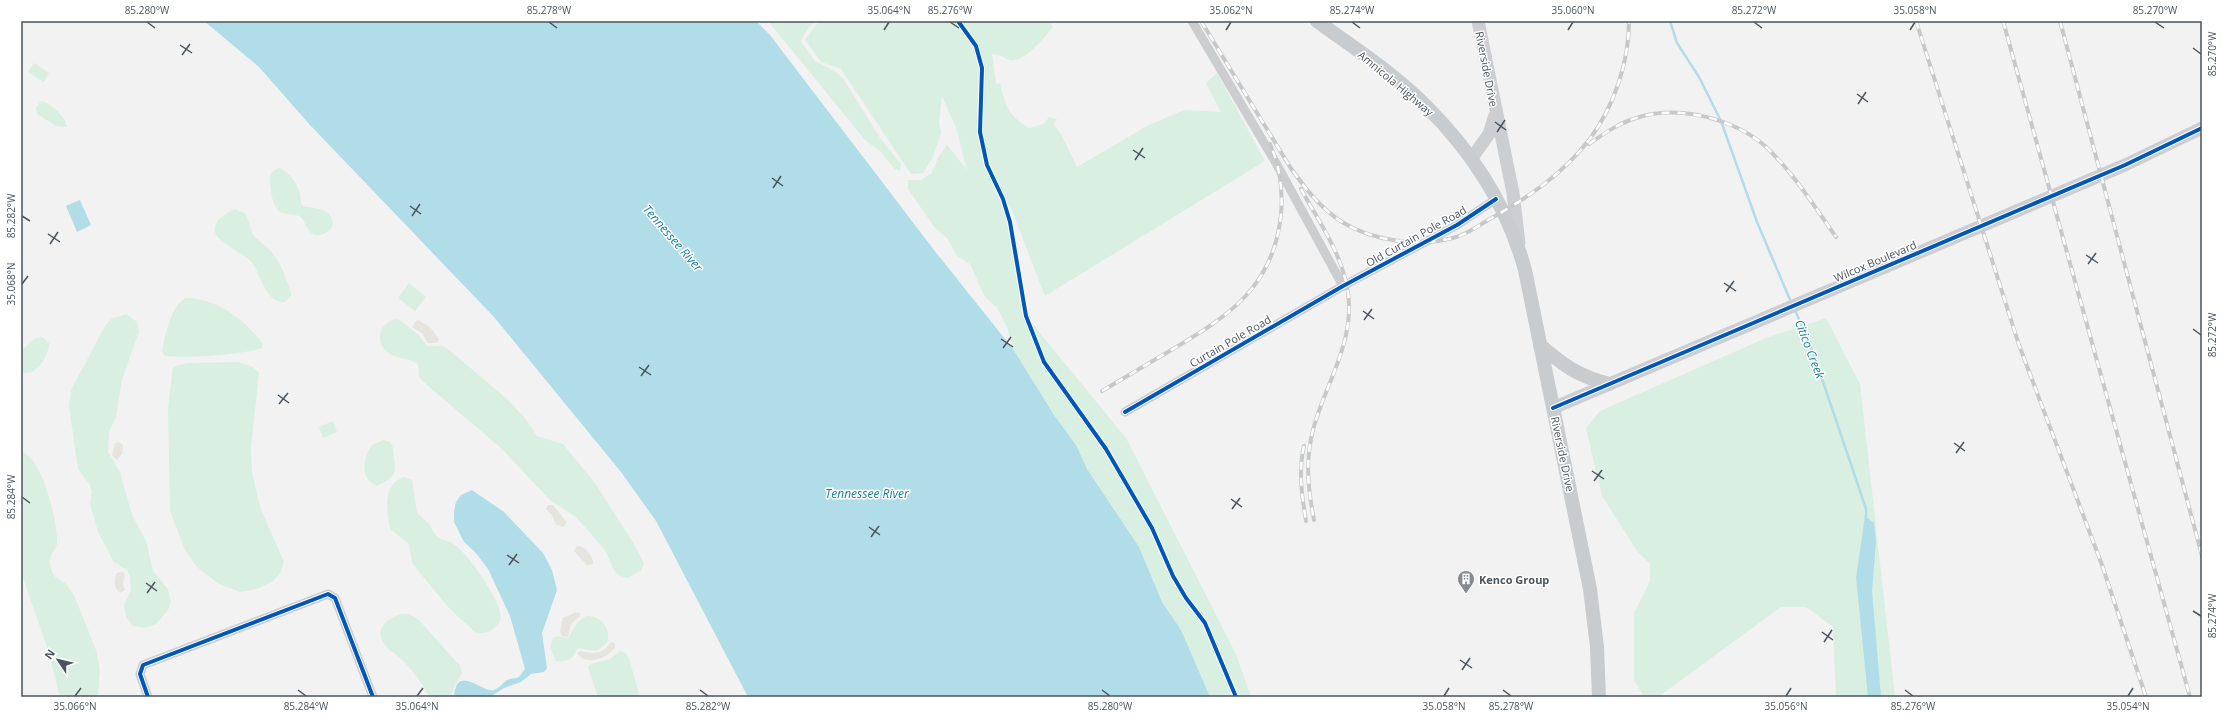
<svg xmlns="http://www.w3.org/2000/svg" width="2223" height="718" font-family="'Open Sans',sans-serif">
<style>
.green{fill:#d9efe2}
.sand{fill:#e5e4df}
.water{fill:#b1dde9}
.lines{fill:none;stroke-linecap:round;stroke-linejoin:round}
.stream{stroke:#b1dde9;stroke-width:2.5}
.street{stroke:#cccdcf;stroke-width:9}
.secondary{stroke:#ccced1;stroke-width:13}
.primary{stroke:#c8ccce;stroke-width:14}
.rail-casing{stroke:#c7c8c9;stroke-width:4}
.rail{stroke:#fff;stroke-width:2.5;stroke-dasharray:8;stroke-linecap:butt}
.cycleway-casing{stroke:#fff;stroke-width:6}
.cycleway{stroke:#0057b8;stroke-width:4}
.ticks{fill:none;stroke:#4a545d;stroke-width:1.5}
.labels{text-anchor:middle;dominant-baseline:central;stroke-width:3;stroke-linejoin:round;paint-order:stroke}
.street-label{font-size:11px;fill:#4a545d;stroke:#fff}
.poi-label{font-size:11px;font-weight:bold;fill:#4a545d;stroke:#fff;text-anchor:start}
.water-label{font-size:12px;font-style:italic;fill:#197d99;stroke:#fff}
.neatline{fill:none;stroke:#4a545d;stroke-width:1.5}
.ticks-label{font-size:10px;text-anchor:middle;fill:#4a545d}
</style>
<rect width="100%" height="100%" fill="#f2f2f2"/>
<g class="green">
<polygon points="768,21 815,21 804,34 801,42 815,61 833,70 843,78 880,138 901,164 900,171 895,169 879,150 866,141"/>
<path d="M819 21H1050L1053 27C1045 37 1023 64 1010 60 1003 58 1000 54 992 54L996 84 1000 83C1006 107 1008 115 1029 128L1044 124 1049 117 1057 119 1053 124 1061 134 1077 167 1147 126 1184 110 1221 112 1206 83 1217 73 1265 161 1045 296 1009 203 1026 316 1126 438 1236 654 1251 697H1207L1087 469 1013 349 1007 327 997 308 985 297 970 264 957 256 947 238 935 228 908 189V180H921L931 174 939 156 947 145 967 170 957 130 942 96 939 121 941 133 932 159 923 173 911 174 841 69 821 62 805 40Z"/>
<polygon points="34,63 49,73 44,82 28,72"/>
<path d="M41 101C51 103 66 117 67 127L56 126 37 114 36 107Z"/>
<path d="M278 168C288 170 298 184 300 194 301 199 300 202 303 206 315 209 330 207 333 223 332 229 329 232 323 234 308 239 308 225 301 217 296 214 292 215 286 214 270 212 271 187 270 176L272 172Z"/>
<path d="M235 209 246 214 253 235 271 251 281 266 291 292V296L285 302C266 304 260 273 253 264 243 251 225 248 216 235 211 222 224 214 235 209Z"/>
<polygon points="409,283 426,297 415,311 398,298"/>
<path d="M185 298C216 297 245 320 263 344L262 348C246 354 179 360 164 355L162 350C166 334 170 308 185 298Z"/>
<polygon points="126,314 137,322 139,332 122,379 116,417 109,432 108,452 120,472 132,515 146,541 153,571 168,589 171,602 168,610 156,624 144,628 133,626 126,617 124,605 131,590 130,576 127,570 114,562 98,532 90,503 92,492 90,485 78,469 69,406 71,390 104,328 111,319"/>
<polygon points="1826,318 1860,384 1895,697 1836,697 1833,627 1806,607 1781,607 1658,697 1644,697 1634,680 1634,613 1650,581 1650,564 1637,551 1602,496 1586,428 1600,411 1766,338"/>
<path d="M398 319 418 334 427 346H442L449 350 506 398 525 418 537 436 563 444 595 483 632 541 644 563 641 571 627 578 618 575 614 570 605 550 576 517 550 500 502 449 427 385 419 377 418 364C409 358 394 359 386 351 374 339 381 320 398 319Z"/>
<path d="M42 337 49 343C49 356 35 378 21 372V351L34 339Z"/>
<polygon points="238,362 253,367 259,373 251,447 252,472 260,507 284,562 280,573 273,581 257,589 240,592 219,584 197,567 185,550 170,511 168,408 173,367 187,363"/>
<polygon points="333,421 337,432 323,438 319,427"/>
<path d="M383 440 390 442C394 447 393 451 394 457 397 475 394 477 377 486 359 479 363 458 372 445Z"/>
<path d="M21 452C42 455 58 524 57 543 57 547 54 550 52 554 48 561 51 571 55 577L65 583 74 595 96 650 100 670 98 697H60L47 647 21 572Z"/>
<path d="M404 477 412 480 417 513 429 524 436 536C442 541 449 540 455 545 470 557 500 599 501 618 497 628 488 635 476 633L449 608 412 563 409 544 390 529C387 511 382 484 404 477Z"/>
<path d="M402 614H409L419 620 460 666 462 673 454 687 451 697H429C422 682 411 668 399 657 393 652 385 648 382 640 376 626 391 617 402 614Z"/>
<path d="M586 616C601 615 612 629 607 643L596 651 578 648 572 658 561 662 556 661 550 648 553 638 557 636 568 638 577 623Z"/>
<polygon points="620,651 626,653 629,659 640,697 598,697 588,667 591,664 610,659"/>
</g>
<g class="sand">
<polygon points="418,320 430,327 439,339 437,343 428,343 422,333 413,328 414,323"/>
<polygon points="119,442 123,445 122,454 117,460 112,455 115,443"/>
<polygon points="548,505 553,505 565,520 567,522 564,527 556,525 552,515 546,509"/>
<path d="M577 546C584 545 594 557 593 564L587 565 574 551Z"/>
<path d="M121 572 125 573 123 584 125 590 120 593C114 589 113 579 117 573Z"/>
<polygon points="576,612 580,613 580,616 571,624 568,637 562,636 560,632 563,618"/>
<path d="M611 642 615 643V648C607 658 586 667 577 653L581 651C594 654 602 655 611 642Z"/>
</g>
<g class="water">
<polygon points="204,21 756,21 770,35 934,250 1013,349 1054,415 1076,445 1087,469 1139,547 1162,602 1181,630 1210,697 748,697 656,521 621,472 494,317 310,125 259,67"/>
<polygon points="80,200 91,225 77,232 66,206"/>
<path d="M472 490 504 512 543 553 552 570 557 590 542 633 547 668 544 672 531 674 521 682 504 688 490 697 454 696C457 663 482 693 494 690 499 688 503 683 507 680 510 678 515 679 519 677L525 669 510 616 488 569 475 552 464 542 454 522V512L456 502 461 495Z"/>
<polygon points="1865,516 1874,523 1876,542 1872,591 1881,697 1868,697 1856,578"/>
</g>
<g class="lines">
<g class="stream">
<polyline points="1670,21 1677,43 1699,77 1721,121 1757,222 1791,302"/>
<polyline points="1795,310 1814,355 1866,509 1866,519"/>
</g>
<g class="street">
<polyline points="1192,21 1276,163 1343,286"/>
<polyline points="1125,412 1343,286 1457,225 1496,199"/>
<polyline points="148,697 140,674 143,665 328,594 335,598 373,697"/>
</g>
<g class="secondary">
<polyline points="1478,21 1513,193 1519,243"/>
<polyline points="1471,159 1489,134 1495,115"/>
<polyline points="1553,408 2125,165 2202,128"/>
</g>
<g class="primary">
<path d="M1317 21C1354 48 1395 74 1427 107 1473 153 1508 208 1525 270L1590 589 1597 647 1599 697"/>
<path d="M1540 345C1564 366 1578 376 1609 384"/>
</g>
<defs>
<g id="rail">
<path d="M1201 21 1290 167C1305 188 1320 208 1342 222 1373 241 1418 247 1453 238 1466 235 1477 227 1488 220 1526 199 1562 175 1589 140 1614 107 1629 62 1629 21"/>
<polyline points="1916,21 2019,345 2102,565 2146,697"/>
<polyline points="2003,21 2190,697"/>
<polyline points="2060,21 2202,556"/>
<path d="M1589 144C1606 132 1622 121 1643 116 1682 106 1734 119 1765 146 1793 172 1814 206 1836 237"/>
<path d="M1301 189C1319 222 1343 255 1348 293 1355 343 1325 384 1313 430 1305 461 1308 489 1314 520"/>
<path d="M1102 391C1126 377 1149 363 1173 349 1230 315 1273 287 1281 215 1283 191 1280 166 1270 144"/>
<path d="M1304 446C1298 472 1302 496 1306 521"/>
</g>
</defs>
<use href="#rail" class="rail-casing"/>
<use href="#rail" class="rail"/>
<defs>
<g id="cycleway">
<polyline points="958,21 976,46 982,68 980,132 987,165 1003,199 1010,222 1026,316 1044,362 1106,449 1152,528 1173,576 1186,598 1205,623 1236,697"/>
<polyline points="1553,408 2125,165 2202,128"/>
<polyline points="1125,412 1343,286 1457,225 1496,199"/>
<polyline points="148,697 140,674 143,665 328,594 335,598 373,697"/>
</g>
</defs>
<use href="#cycleway" class="cycleway-casing"/>
<use href="#cycleway" class="cycleway"/>
</g>
<path class="ticks" d="M147 22 155 28M549 22 557 28M950 22 959 28M1352 22 1360 28M1754 22 1762 28M2155 22 2164 28M884 30 889 22M1226 30 1231 22M1568 30 1573 22M1910 30 1915 22M180 45 192 53M2193 48 2201 54M182 55 190 44M1857 94 1868 102M1858 104 1866 92M1495 122 1506 130M1497 132 1505 120M1133 150 1145 158M1135 160 1143 148M772 178 783 186M773 188 781 176M410 206 421 214M22 216 30 221M412 216 420 204M48 234 60 242M50 244 58 232M2086 255 2098 263M2088 264 2096 253M1724 283 1736 291M22 284 28 276M1726 292 1734 281M1363 311 1374 319M1364 320 1372 309M2193 329 2201 335M1001 339 1013 347M1003 348 1011 337M639 367 651 375M641 376 649 365M278 395 289 403M279 404 288 393M1954 443 1965 451M1956 453 1964 442M1592 471 1604 479M1594 481 1602 470M22 497 30 503M1231 499 1242 507M1232 509 1240 498M869 527 880 535M871 537 879 526M507 555 519 563M509 565 517 554M146 583 157 591M147 593 155 582M2193 611 2201 616M1822 632 1833 640M1824 642 1832 630M1460 660 1472 668M1462 670 1470 658M298 690 306 696M700 690 708 696M1102 690 1110 696M1503 690 1511 696M1905 690 1913 696M75 696 81 688M417 696 423 688M1444 696 1449 688M1786 696 1791 688M2128 696 2133 688"/>
<defs>
<symbol id="building-pin" viewBox="-11 -11 22 30"><path d="M0 17L-7.5 6A9.5 9.5 0 1 1 7.5 6Z" fill="#858b91" stroke="#fff"/><path d="M-4-6H4V6H1V3H-1V6H-4ZM-2.5-4.3h1.7v1.8h-1.7ZM.8-4.3h1.7v1.8H.8ZM-2.5-1h1.7V.8h-1.7ZM.8-1h1.7V.8H.8Z" fill="#fff"/></symbol>
</defs>
<g fill-rule="evenodd">
<use href="#building-pin" x="1456" y="569" width="20" height="27"/>
</g>
<g class="labels">
<g class="street-label">
<text transform="translate(1487 69) rotate(79)">Riverside Drive</text>
<text transform="translate(1396 83) rotate(40)">Amnicola Highway</text>
<text transform="translate(1416 236) rotate(-29)">Old Curtain Pole Road</text>
<text transform="translate(1875 261) rotate(-23)">Wilcox Boulevard</text>
<text transform="translate(1230 341) rotate(-30)">Curtain Pole Road</text>
<text transform="translate(1563 454) rotate(78)">Riverside Drive</text>
</g>
<g class="poi-label">
<text x="1479" y="579">Kenco Group</text>
</g>
<g class="water-label">
<text transform="translate(673 238) rotate(49)">Tennessee River</text>
<text transform="translate(1810 349) rotate(69)">Citico Creek</text>
<text x="867" y="493">Tennessee River</text>
</g>
</g>
<rect width="2223" height="718" fill="none" stroke="#ffffff" stroke-width="44"/>
<g transform="translate(58 660) rotate(305)" stroke="#ffffff" stroke-width="3" paint-order="stroke">
<path d="M0-3L7 15L0 10L-7 15Z" fill="#4a545d"/>
<text y="-6" font-size="11" font-weight="bold" text-anchor="middle" fill="#4a545d">N</text>
</g>
<rect x="22" y="22" width="2179" height="674" class="neatline"/>
<g class="ticks-label">
<text x="147" y="14">85.280°W</text>
<text x="549" y="14">85.278°W</text>
<text x="889" y="14">35.064°N</text>
<text x="950" y="14">85.276°W</text>
<text x="1231" y="14">35.062°N</text>
<text x="1352" y="14">85.274°W</text>
<text x="1573" y="14">35.060°N</text>
<text x="1754" y="14">85.272°W</text>
<text x="1915" y="14">35.058°N</text>
<text x="2155" y="14">85.270°W</text>
<text transform="translate(2212 54) rotate(-90)" y="4">85.270°W</text>
<text transform="translate(11 216) rotate(-90)" y="4">85.282°W</text>
<text transform="translate(11 284) rotate(-90)" y="4">35.068°N</text>
<text transform="translate(2212 335) rotate(-90)" y="4">85.272°W</text>
<text transform="translate(11 497) rotate(-90)" y="4">85.284°W</text>
<text transform="translate(2212 616) rotate(-90)" y="4">85.274°W</text>
<text x="75" y="710">35.066°N</text>
<text x="306" y="710">85.284°W</text>
<text x="417" y="710">35.064°N</text>
<text x="708" y="710">85.282°W</text>
<text x="1110" y="710">85.280°W</text>
<text x="1444" y="710">35.058°N</text>
<text x="1511" y="710">85.278°W</text>
<text x="1786" y="710">35.056°N</text>
<text x="1913" y="710">85.276°W</text>
<text x="2128" y="710">35.054°N</text>
</g>
</svg>
